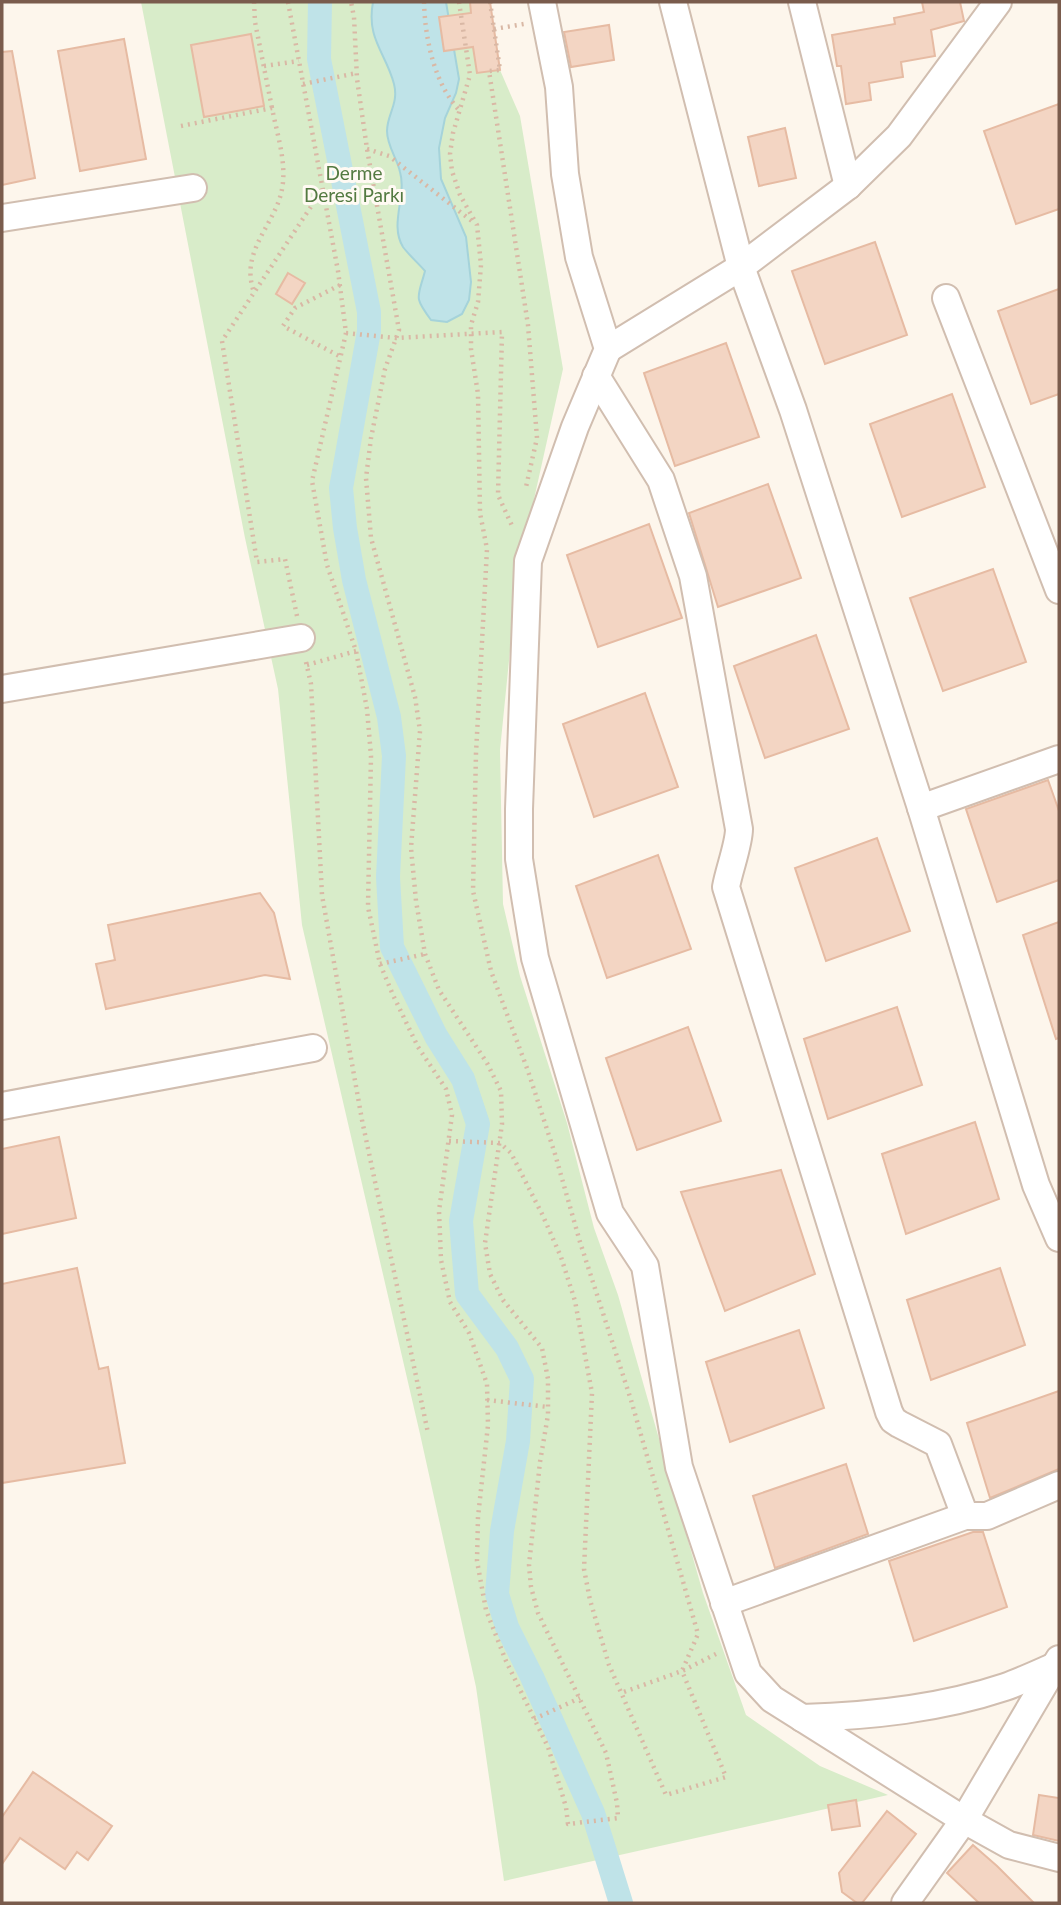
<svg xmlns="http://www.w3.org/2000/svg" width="1061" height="1905" font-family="Lato,sans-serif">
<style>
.green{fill:#d8ecc9}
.water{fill:#bfe3e8;stroke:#a5d3da;stroke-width:2}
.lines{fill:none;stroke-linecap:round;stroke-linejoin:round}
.canal{stroke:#bfe3e8;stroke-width:24}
.building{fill:#f3d5c3;stroke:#e6bba3;stroke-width:2}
.minor-casing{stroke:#d1beb0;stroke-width:30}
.path{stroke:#d9b8a5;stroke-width:4.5;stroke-dasharray:2 5;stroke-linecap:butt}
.minor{stroke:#fff;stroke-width:26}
.labels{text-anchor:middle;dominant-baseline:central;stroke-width:6;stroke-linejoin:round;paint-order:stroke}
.park-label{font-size:19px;fill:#537a41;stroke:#fffaf3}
</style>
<rect width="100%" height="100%" fill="#fdf6ec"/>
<polygon class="green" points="141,2 490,2 500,70 520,116 563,369 518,571 500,750 503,904 520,976 567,1123 594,1228 618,1295 703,1593 746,1715 820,1766 888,1795 504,1881 476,1687 420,1434 302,925 278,689 245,538"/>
<path class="water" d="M373 2H446L459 79 456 93 445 118 439 148 441 179 466 237 471 282 469 300 462 314 447 322 431 320C413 296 418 298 425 271 418 263 409 255 403 247 389 224 407 196 400 172 397 158 387 146 387 131 387 114 399 104 394 84 386 53 366 39 373 2Z"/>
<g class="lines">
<polyline class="canal" points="320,2 319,59 369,312 369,331 341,488 345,528 354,580 389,717 394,756 388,877 392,947 436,1036 463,1079 478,1124 461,1221 467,1294 507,1348 522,1379 518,1441 502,1531 497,1594 507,1627 532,1677 593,1813 621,1903"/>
</g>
<g class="building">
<polygon points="470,2 490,2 500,70 477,73 473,47 444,51 439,17 471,13"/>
<polygon points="922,2 960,2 964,21 931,30 935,56 901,62 903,77 869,83 871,100 846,104 841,66 837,66 832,35 895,24 894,18 924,12"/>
<polygon points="609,25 614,60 571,67 564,32"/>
<polygon points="251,34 264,106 204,117 191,45"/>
<polygon points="124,39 146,159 80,171 58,51"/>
<polygon points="12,51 35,178 2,185 2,52"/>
<polygon points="1059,104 1059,209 1016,224 984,131"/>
<polygon points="785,128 796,178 759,186 748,137"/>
<polygon points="875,242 907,335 825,364 792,271"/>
<polygon points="288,273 305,283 292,304 276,294"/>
<polygon points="1059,289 1059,394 1031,404 998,311"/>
<polygon points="726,343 759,437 675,466 644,373"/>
<polygon points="952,394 985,487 902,517 870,424"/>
<polygon points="768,484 801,578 718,607 689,513"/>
<polygon points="649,524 682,618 598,647 567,555"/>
<polygon points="993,569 1026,662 943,691 910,598"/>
<polygon points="816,635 849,729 765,758 734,666"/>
<polygon points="645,693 678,787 594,817 563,724"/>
<polygon points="1048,780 1059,811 1059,880 997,902 966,809"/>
<polygon points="877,838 910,931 826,961 795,868"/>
<polygon points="658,855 691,949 607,978 576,886"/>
<polygon points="260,893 274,913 290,979 265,975 106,1009 96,964 115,960 108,925"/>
<polygon points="1059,922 1059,1038 1056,1039 1023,935"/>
<polygon points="897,1007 922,1085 828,1119 804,1039"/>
<polygon points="688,1027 721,1121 637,1150 606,1058"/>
<polygon points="975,1122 999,1199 906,1234 882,1154"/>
<polygon points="59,1137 76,1218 2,1234 2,1149"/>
<polygon points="781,1170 815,1274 725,1311 681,1192"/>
<polygon points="77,1268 99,1369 108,1367 125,1463 2,1483 2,1284"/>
<polygon points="1000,1268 1025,1345 931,1380 907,1300"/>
<polygon points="799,1330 824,1408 730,1442 706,1362"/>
<polygon points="1059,1391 1059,1469 990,1498 967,1423"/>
<polygon points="846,1464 868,1534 775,1568 753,1496"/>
<polygon points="973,1532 983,1532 1007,1607 914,1641 889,1561"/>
<polygon points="33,1772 112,1826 88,1860 77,1852 65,1869 20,1838 2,1864 2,1817"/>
<polygon points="1039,1795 1059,1798 1059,1841 1033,1835"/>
<polygon points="856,1800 860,1826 832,1830 828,1805"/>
<polygon points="887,1811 916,1834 862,1903 857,1903 842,1892 839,1873"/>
<polygon points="973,1845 997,1866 1034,1903 979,1903 947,1873"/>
</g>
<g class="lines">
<defs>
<g id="minor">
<polyline points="542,2 559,87 565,174 579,257 608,349 575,427 528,561 519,809 519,859 535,958 610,1213 645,1266 679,1467 748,1673 772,1699 964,1820 1009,1845 1059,1858"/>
<polyline points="673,2 741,267 793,410 921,808 1036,1185 1059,1238"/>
<polyline points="802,2 848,186"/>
<polyline points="2,218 193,188"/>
<polyline points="946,298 1059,590"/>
<polyline points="608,349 741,267 848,186 899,136 998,2"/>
<path d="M596 376 661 480 693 576 739 829C739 844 729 870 726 887L889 1412 893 1420 899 1424 938 1444 965 1516 724 1603"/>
<polyline points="2,689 301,638"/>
<polyline points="921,808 1059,759"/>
<polyline points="2,1106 313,1048"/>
<polyline points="965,1516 987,1516 1059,1485"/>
<path d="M802 1718C870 1716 939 1709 1005 1687 1022 1681 1039 1673 1055 1666"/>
<polyline points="905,1903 964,1820 1059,1659"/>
</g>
</defs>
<use href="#minor" class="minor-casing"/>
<g class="path">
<polyline points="254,2 255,22 272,108"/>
<polyline points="288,2 338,271 346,333 312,481 327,565 356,651 367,709 371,756 368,907 380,964 393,995 418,1047 446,1089 452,1115 439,1211 441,1260 450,1302 469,1333 487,1384 488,1425 478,1517 477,1561 486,1610 506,1661 548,1747 566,1807 568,1824 618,1818 617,1803 606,1753 538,1613 531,1587 529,1565 540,1462 548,1415 548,1379 542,1348 503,1300 490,1274 485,1243 502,1124 501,1091 487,1063 439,990 425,954 416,901 411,848 420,731 415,697 371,538 366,478 371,438 385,369 399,330 367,149 357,79 354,17 351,2"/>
<path d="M424 2C425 38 434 84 460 111"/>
<polyline points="459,2 470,75 453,133 450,154 452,171 460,195 477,225 481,265 478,302 471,325 471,349 478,394 480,513 487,549 476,753 473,891 491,971 528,1071 555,1154 580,1242 631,1400 698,1634 682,1671 621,1693"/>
<polyline points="490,2 500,70 489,71 528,325 537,438 526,487"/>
<polyline points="494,29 524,24"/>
<polyline points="264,66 299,61"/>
<polyline points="303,84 357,73"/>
<path d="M181 126 272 108C277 134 287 163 282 189 276 224 239 251 254 292"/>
<polyline points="367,149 389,156 473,222"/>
<polyline points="340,285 295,308 283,326 341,357"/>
<polyline points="346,333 396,338 502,332 498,495 513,528"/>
<polyline points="297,616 285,559 257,562 222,341 322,190"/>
<polyline points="306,662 311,684 322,895 362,1120 428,1433"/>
<polyline points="307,665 356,651"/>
<polyline points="380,964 425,954"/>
<polyline points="449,1141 500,1143 511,1153 543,1216 561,1257 575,1301 592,1393 584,1569 590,1600 609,1665 666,1795 726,1777 682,1671 716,1654"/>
<polyline points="487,1400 548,1407"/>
<polyline points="534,1719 580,1698"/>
</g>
<use href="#minor" class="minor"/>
</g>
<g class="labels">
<g class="park-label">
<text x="354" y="172">Derme<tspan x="354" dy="22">Deresi Parkı</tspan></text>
</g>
</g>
<rect width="1061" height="1905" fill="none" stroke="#7a5c4d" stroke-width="7"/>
</svg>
